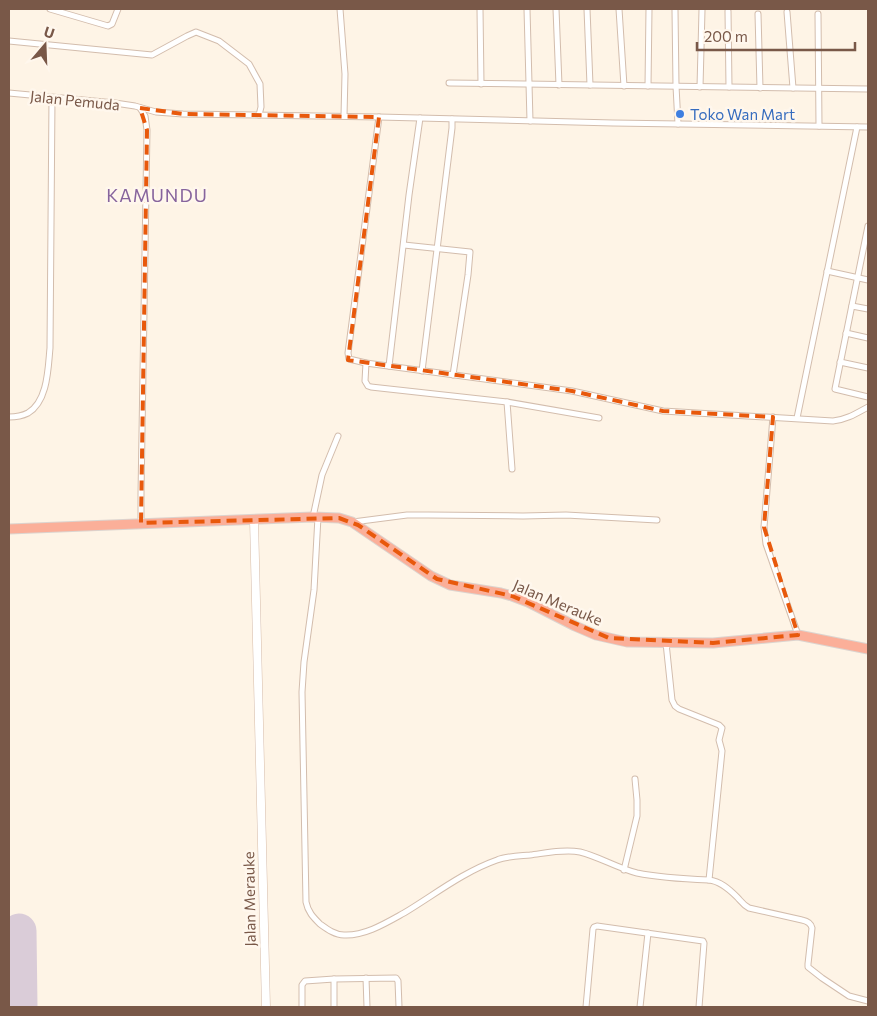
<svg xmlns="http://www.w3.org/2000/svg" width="877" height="1016" font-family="Commissioner,sans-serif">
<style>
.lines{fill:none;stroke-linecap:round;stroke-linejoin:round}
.runway{stroke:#daccd8;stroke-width:35}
.street-casing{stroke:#d3bdad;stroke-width:7}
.secondary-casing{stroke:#d6bcaa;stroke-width:9}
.highway-casing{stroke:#dcd4cf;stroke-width:11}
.street{stroke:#fff;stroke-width:5}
.secondary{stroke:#fff;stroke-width:8}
.highway{stroke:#fbaf99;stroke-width:9}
.marked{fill:none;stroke:#e8590c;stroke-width:4;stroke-dasharray:10 6;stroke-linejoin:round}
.shop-dot{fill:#3f7fe0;stroke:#fff7ed;stroke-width:2}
.labels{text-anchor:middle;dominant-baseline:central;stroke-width:5;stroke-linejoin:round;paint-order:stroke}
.street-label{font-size:15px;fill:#795848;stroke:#fff7ed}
.shop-label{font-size:15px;fill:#366cbe;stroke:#fff7ed;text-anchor:start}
.quarter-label{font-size:18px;letter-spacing:1px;fill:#87649d;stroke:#fff7ed}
</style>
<rect width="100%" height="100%" fill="#fef4e6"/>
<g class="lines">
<polyline class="runway" points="19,931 20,1007"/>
<defs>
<g id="street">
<polyline points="50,9 108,26 112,24 118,9"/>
<polyline points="340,9 345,74 344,116"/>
<polyline points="480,9 481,84"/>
<polyline points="527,9 530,121"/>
<polyline points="556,9 559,85"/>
<polyline points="587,9 590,85"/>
<polyline points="619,9 624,86"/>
<polyline points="675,10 676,86 678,124"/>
<polyline points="728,11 729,87"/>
<polyline points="787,12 793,88"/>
<polyline points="758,14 760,88"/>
<polyline points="818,14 819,126"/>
<polyline points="9,41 152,55 187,36 196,32 219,41 249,64 260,84 261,107 259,115"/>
<polyline points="449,83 868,89"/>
<polyline points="648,86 649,9"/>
<polyline points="700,87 702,10"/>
<polyline points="9,93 115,103 135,106 156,112 183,114 379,117 613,123 868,127"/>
<polyline points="140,108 145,116 147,130 141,494 141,523"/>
<path d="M379 117 348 353 349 359 366 363 572 391 663 411 833 421C846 420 857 413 868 407"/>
<polyline points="868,226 835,389 868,397"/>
<polyline points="404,245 470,252 468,275 453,375"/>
<polyline points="827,271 868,280"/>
<polyline points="852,306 868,309"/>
<polyline points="846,333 868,338"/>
<polyline points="840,362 868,368"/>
<polyline points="366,363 365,381 368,386 371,387 507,402 599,418"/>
<polyline points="389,366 409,195 420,118"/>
<polyline points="422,371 452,128 452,119"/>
<polyline points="507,402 512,469"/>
<path d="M9 417C15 417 22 416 28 413 48 401 48 368 50 348L52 98"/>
<polyline points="773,417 764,527 766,544 798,635"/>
<polyline points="797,418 857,127"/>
<polyline points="313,517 322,475 338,436"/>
<path d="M318 517 314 590 304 662 302 692 306 902C308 912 313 917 320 924 327 929 335 935 344 935 365 936 386 923 404 913 434 895 463 872 497 860 507 856 519 856 530 855 546 853 564 849 580 852 600 857 617 868 637 873 661 878 685 879 709 880L722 751 719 740 722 728 719 725 679 709 675 706 672 700 666 643"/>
<polyline points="353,522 407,515 428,515 523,516 566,515 657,520"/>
<polyline points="624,870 637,816 637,800 635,779"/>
<path d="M709 880C720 881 729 889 737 897 741 901 743 905 749 908L802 920C807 921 811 923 812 928L808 964V967L822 978 849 996 868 1001"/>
<polyline points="366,978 367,1007"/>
<polyline points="334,979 334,1007"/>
<polyline points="302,1007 302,985 305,981 334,979 396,978 398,981 399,1007"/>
<polyline points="586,1007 593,929 594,927 597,926 703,941 704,943 699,1007"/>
<polyline points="640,1007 648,933"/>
</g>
<polyline id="secondary" points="254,520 266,1007"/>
<polyline id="highway" points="9,529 313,517 339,518 352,522 431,576 450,585 501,593 512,596 528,602 575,626 596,635 618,640 627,642 713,643 798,635 868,649"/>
</defs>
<use href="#street" class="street-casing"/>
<use href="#secondary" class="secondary-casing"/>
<use href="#highway" class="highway-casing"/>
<use href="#street" class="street"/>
<use href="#secondary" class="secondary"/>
<use href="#highway" class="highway"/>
</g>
<path class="marked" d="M140 108 183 114 379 117 348 360 572 391 663 411 773 417 764 527 798 635 713 643 609 638 512 596 437 579 358 525 339 518 141 523 147 130Z"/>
<circle class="shop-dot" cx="680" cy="114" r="5"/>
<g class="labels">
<g class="street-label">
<text transform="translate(75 100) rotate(6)">Jalan Pemuda</text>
<text transform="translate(558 602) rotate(23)">Jalan Merauke</text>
<text transform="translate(249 899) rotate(-91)">Jalan Merauke</text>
</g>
<g class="shop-label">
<text x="690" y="114">Toko Wan Mart</text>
</g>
<g class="quarter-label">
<text x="157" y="195">KAMUNDU</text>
</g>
</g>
<rect width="877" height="1016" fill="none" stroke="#795848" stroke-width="20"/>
<g transform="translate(45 45) rotate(19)" stroke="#fff7ed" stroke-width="4" paint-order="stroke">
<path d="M0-4L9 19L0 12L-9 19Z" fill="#795848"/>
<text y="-8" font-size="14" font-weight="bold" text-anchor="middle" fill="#795848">U</text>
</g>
<path d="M697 42v8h158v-8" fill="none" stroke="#795848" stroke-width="2.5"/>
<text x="704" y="42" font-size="15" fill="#795848" stroke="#fff7ed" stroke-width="4" paint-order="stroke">200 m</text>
</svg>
